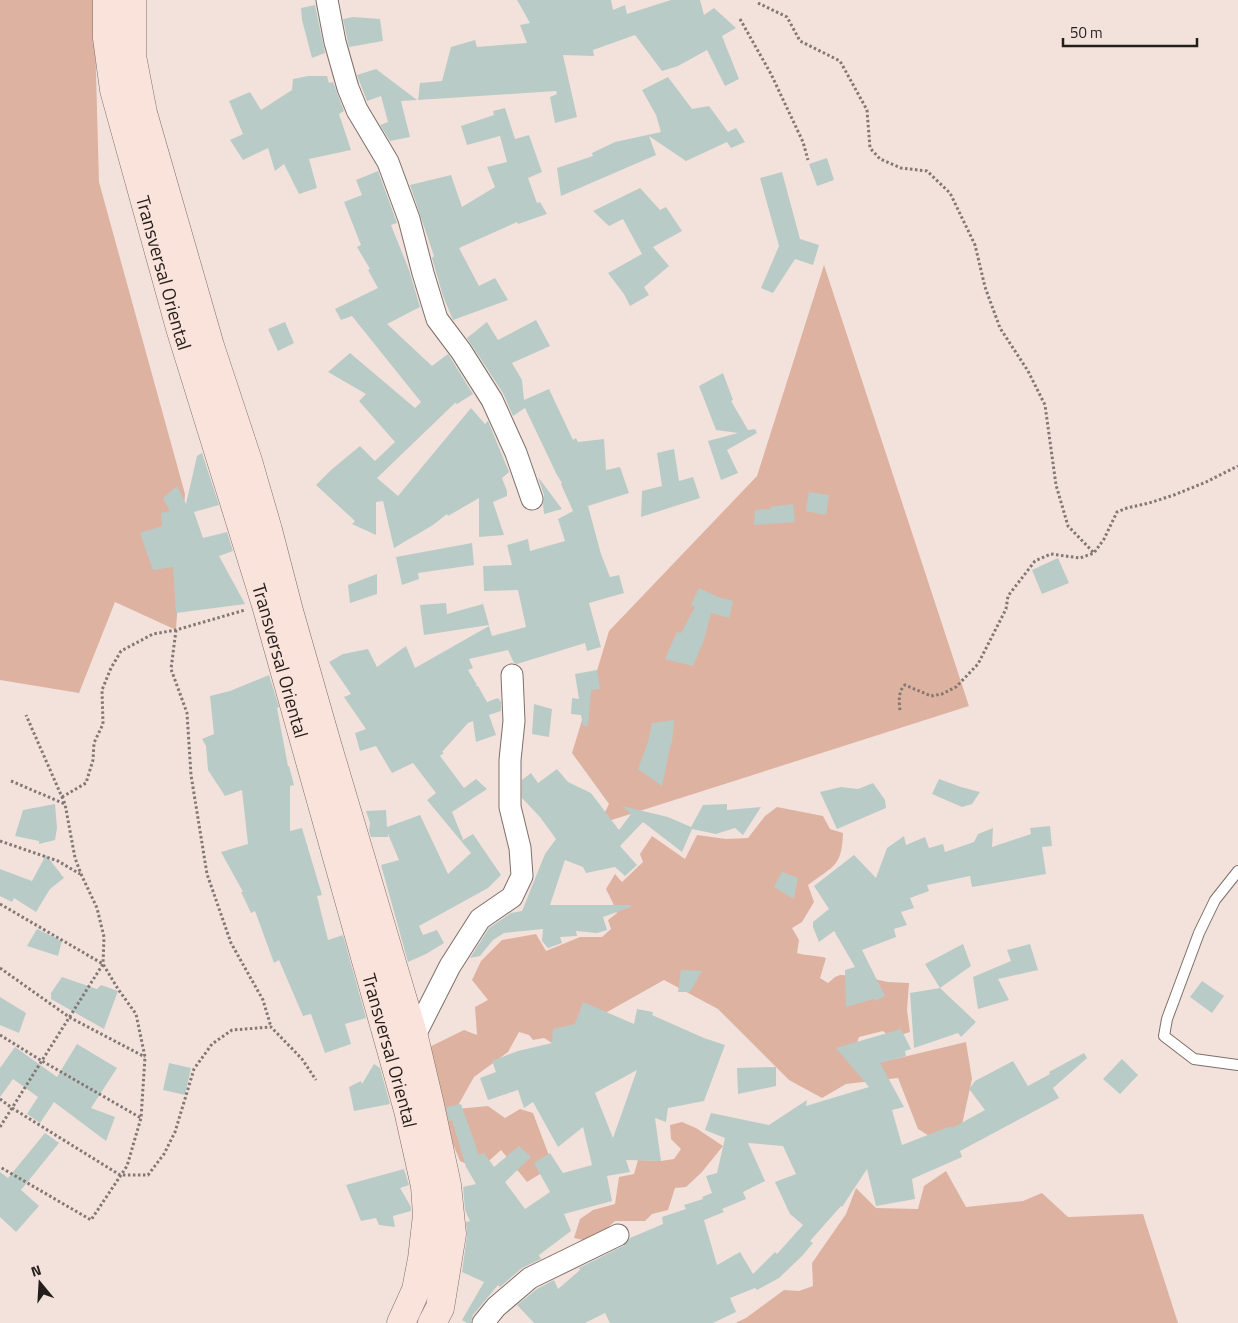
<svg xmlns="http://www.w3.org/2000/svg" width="1238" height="1323" font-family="'Titillium Web',sans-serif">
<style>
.green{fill:#deb2a1}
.building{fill:#b9cbc7;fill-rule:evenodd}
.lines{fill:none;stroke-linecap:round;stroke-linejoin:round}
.lane-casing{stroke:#7d6f69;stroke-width:12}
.street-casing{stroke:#7d6f69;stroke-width:23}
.secondary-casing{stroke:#7d6f69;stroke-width:29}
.path{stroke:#827773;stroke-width:3;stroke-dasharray:2.5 2.5;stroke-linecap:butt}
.lane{stroke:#fff;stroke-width:10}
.street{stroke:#fff;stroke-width:21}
.secondary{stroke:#fae3db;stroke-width:28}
.labels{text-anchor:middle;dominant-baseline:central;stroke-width:4.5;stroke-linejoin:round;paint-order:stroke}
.street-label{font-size:19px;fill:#231d1b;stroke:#f3e2dc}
</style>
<rect width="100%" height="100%" fill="#f3e2dc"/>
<g class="green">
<polygon points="0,0 94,0 99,182 185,494 176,630 115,602 79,693 0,680"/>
<polygon points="824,265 969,706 599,824 609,804 572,753 609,631 757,476"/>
<path d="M777 807 823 816 830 829 843 833C842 867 833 866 808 885L814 902 802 922 792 928 799 940 797 953C807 956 816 955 826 958L820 978 828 983 835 977 840 975 860 976 888 982 909 983 907 1010 910 1032 891 1038 883 1031 859 1037 854 1052 878 1063 966 1042 972 1079 960 1134 942 1144 918 1129 898 1078 846 1084 822 1098 789 1080 718 1009 664 980 552 1043 544 1038 533 1040 529 1035 519 1032 508 1052 474 1077 456 1109 488 1106 505 1118 520 1109 533 1113 553 1166 527 1182 501 1150 479 1170 460 1161 444 1122 403 1060 464 1030 477 1035 475 1007 488 1000 472 980 481 961 502 940 536 934 546 951 580 937H602L611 929 608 920 617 913 613 903 606 889 615 874 622 882 643 862 640 854 652 836 685 859 697 835 726 839 748 838 765 816Z"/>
<polygon points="682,1122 696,1128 723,1146 702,1172 686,1187 675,1188 668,1210 652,1214 645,1221 615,1221 592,1242 574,1238 580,1219 593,1210 615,1204 619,1177 634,1174 638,1160 661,1161 674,1159 681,1149 671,1139 670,1125"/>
<polygon points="946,1171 966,1207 1023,1201 1042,1193 1068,1217 1143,1214 1178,1323 735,1323 746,1318 784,1290 799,1291 813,1286 812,1263 846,1214 856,1188 876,1208 918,1209 924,1186"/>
</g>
<g class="building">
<polygon points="517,0 611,0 613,10 625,5 627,14 671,0 700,0 704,15 714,8 736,28 722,36 739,79 725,86 707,50 678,66 662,71 635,35 593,50 594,56 563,55 577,117 555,123 550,97 557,94 556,91 418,100 420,83 442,81 451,47 475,40 477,47 527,43 520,25 530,23"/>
<polygon points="315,5 325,53 312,58 302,20 301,8"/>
<polygon points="353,17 380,19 383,41 349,47 343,19"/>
<polygon points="376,69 417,100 401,101 410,137 390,141 380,125 388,122 381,96 367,101 357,75"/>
<polygon points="308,76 327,76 329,83 333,82 344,111 339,114 351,150 309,159 317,188 299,194 284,164 275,171 268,148 243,160 230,140 243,134 229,101 250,92 261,110 292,90 293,79"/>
<polygon points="668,77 692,109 709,106 728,132 736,128 745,142 731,148 727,142 686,161 649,136 656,155 561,196 557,168 593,156 592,153 615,142 661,132 656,115 642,90"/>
<polygon points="505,108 515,139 529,135 542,172 528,178 537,203 540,202 547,214 518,224 517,222 459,248 479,286 495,278 508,300 453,320 443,296 432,258 434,256 410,185 451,175 462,207 495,187 487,167 507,162 500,136 467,145 461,126 494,115 493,111"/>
<polygon points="827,158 834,180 817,186 809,164"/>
<polygon points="378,171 397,223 391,225 409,270 420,307 387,324 432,366 448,354 473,394 457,404 455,403 377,478 398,496 471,408 485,424 488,421 509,472 502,478 507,491 507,496 493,502 504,535 479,537 479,498 448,516 447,514 433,525 394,548 383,501 376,502 376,535 352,524 355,521 316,485 331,470 360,446 375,461 395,442 359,401 366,394 328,372 350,353 415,408 421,402 352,316 341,320 335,309 378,288 368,270 370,269 357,247 361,245 344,202 362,195 356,180"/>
<polygon points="782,172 800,239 819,245 813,265 795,259 773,293 761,288 779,246 760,178"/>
<polygon points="640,188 660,210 666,207 682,231 653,247 669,266 644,287 649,295 630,306 624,294 608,273 642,254 623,219 609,226 593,211"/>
<polygon points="536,320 550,346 512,363 522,380 524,400 549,389 573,440 576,438 578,442 604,439 606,470 620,467 629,493 588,506 601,554 610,577 619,575 624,593 589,603 601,647 587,651 585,643 517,664 514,663 508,650 469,659 473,668 468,670 477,685 475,686 478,686 487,702 498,698 501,702 501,711 489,715 496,735 476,742 473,721 468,723 442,752 444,753 440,756 464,788 476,779 487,789 452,812 463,839 461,841 427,800 436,793 413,763 392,773 376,746 360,751 355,733 366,729 344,697 351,694 329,662 343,654 368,649 377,667 406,646 415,668 489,626 492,636 526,627 518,590 484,591 483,566 512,565 507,545 528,539 530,551 565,541 558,519 573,511 561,484 562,483 557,475 525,408 513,416 503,393 467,338 487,322 498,340"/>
<polygon points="285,322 294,343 278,351 268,329"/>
<polygon points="723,373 733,400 731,401 748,430 755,429 757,433 727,450 738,473 721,480 708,441 738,433 716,430 699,386"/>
<polygon points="674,449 679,481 693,477 700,498 641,517 642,491 662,486 657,453"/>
<polygon points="202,453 219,505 194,512 203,538 227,532 233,551 219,556 245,604 176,613 173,567 153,570 140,533 162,526 161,513 170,511 163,498 177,486 186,504 197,456"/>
<polygon points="538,477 562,509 544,514 543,505 544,495"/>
<polygon points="809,492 829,495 826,515 806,511"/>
<polygon points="793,504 795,522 754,525 755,510 770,509 770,507"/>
<polygon points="472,543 474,565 418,573 419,579 402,585 396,557"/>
<polygon points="1058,558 1069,583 1042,594 1032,570"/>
<polygon points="377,574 377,594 350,603 348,585"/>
<polygon points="699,588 718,597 733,601 729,618 711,613 704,640 693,666 665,659 677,632 681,633 695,607 691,605"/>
<polygon points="446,603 447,614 483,604 489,625 424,635 420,605"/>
<polygon points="597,670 600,689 591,690 588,726 583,726 581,715 571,714 572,698 579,699 575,674"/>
<polygon points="269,675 279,707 277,708 288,766 289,766 294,785 290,786 290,831 302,828 322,895 317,896 328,940 343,935 366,1018 345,1024 351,1044 325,1053 311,1014 303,1016 279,960 274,963 255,911 251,913 241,892 243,892 221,852 248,844 242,790 225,796 208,770 206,746 202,739 214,734 210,696 230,691"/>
<polygon points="534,704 552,709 549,737 532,734"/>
<polygon points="674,720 672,743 671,743 662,786 638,769 648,742 652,723"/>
<polygon points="557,769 568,782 591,793 619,830 631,814 622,806 668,817 691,827 703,805 727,804 727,810 761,807 743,835 735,828 716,834 692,829 682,852 643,822 620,846 637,865 625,876 615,867 586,873 583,867 565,860 550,905 631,905 631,907 603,917 607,930 597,933 576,931 577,936 560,937 562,943 548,948 542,941 543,929 504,933 493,940 480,956 470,958 489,928 511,913 522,911 545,854 556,839 540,817 522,798 522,780 531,773 538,783"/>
<polygon points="939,779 961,787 980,792 972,804 962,807 932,794"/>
<polygon points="873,783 885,800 886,808 837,829 820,792 841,787 858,789"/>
<polygon points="55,804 57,828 55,840 39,844 39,841 15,836 23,810"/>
<polygon points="386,810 387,827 420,815 448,874 471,853 461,841 473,834 501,875 488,888 419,926 423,935 437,930 444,943 426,954 408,962 381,865 399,860 388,834 388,837 371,837 369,831 370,823 366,811"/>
<polygon points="1050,826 1052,846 1042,847 1046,874 972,887 970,876 927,885 929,891 910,898 914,908 901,912 907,925 894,929 896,937 862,950 885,996 875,1001 874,999 846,1007 845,970 855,967 834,931 819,942 813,927 813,922 829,909 814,886 854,855 876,878 887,848 904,836 906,845 925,837 929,848 943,844 945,852 974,842 978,834 993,828 992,847 1031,834 1030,828"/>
<polygon points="46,855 64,878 50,889 36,912 14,898 12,902 0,896 0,869 32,881"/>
<polygon points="782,872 798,878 794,899 774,887"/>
<polygon points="37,929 62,941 58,956 27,946"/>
<polygon points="963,944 971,966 940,988 976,1022 961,1037 958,1033 914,1048 910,993 940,988 925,964"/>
<polygon points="1030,944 1038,970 998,979 1009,1000 978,1009 973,977 1011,961 1007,950"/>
<polygon points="681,970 702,971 690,992 678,992"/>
<polygon points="62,977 97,989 101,985 118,991 104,1029 51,999 51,993"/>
<polygon points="1202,981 1224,996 1212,1013 1190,997"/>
<polygon points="0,997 26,1013 19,1033 0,1025"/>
<path d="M583 1002 634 1024 637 1009 653 1012 652 1015 704 1038 725 1045 704 1101 668 1108 666 1122 655 1118 661 1161 626 1160 630 1172 607 1176 612 1201 564 1214 571 1231 539 1255 541 1259 522 1268 500 1287 498 1285 473 1315 471 1323H467L462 1320 484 1282 462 1272 467 1236 466 1222 470 1221 465 1210 463 1187 476 1184 466 1167 452 1120 449 1121 446 1107 461 1104 479 1155 484 1153 494 1167 519 1146 531 1157 505 1182 525 1209 550 1192 534 1163 550 1153 563 1173 592 1165 583 1127 558 1147 533 1102 524 1108 518 1090 488 1100 480 1078 496 1072 492 1061 518 1051 552 1043 553 1029 575 1024ZM637 1070 613 1138 595 1093Z"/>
<path d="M901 1029 911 1049 905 1051 906 1056 880 1063 904 1107 892 1110 902 1145 951 1126 952 1128 985 1110 969 1089 975 1081 1013 1061 1028 1086 1050 1074 1049 1072 1084 1053 1087 1058 1053 1088 1059 1098 960 1151 962 1157 912 1179 915 1199 876 1206 867 1169 842 1207 841 1206 810 1241 813 1243 802 1256 779 1278 757 1290 755 1288 730 1298 736 1312 713 1323H610L605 1313 585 1323H534L517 1305 537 1289 554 1280 558 1289 580 1270 579 1268 623 1246 630 1238 663 1224 662 1217 686 1209 684 1205 703 1199 702 1197 712 1193 706 1176 717 1173 725 1138 705 1130 711 1113 769 1125 807 1100 806 1106 869 1087 836 1048ZM748 1143 783 1146 796 1174 775 1182 790 1214 803 1225 777 1254 775 1252 753 1274 740 1252 717 1265 704 1220 724 1212 722 1209 746 1199 743 1192 765 1181Z"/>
<polygon points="77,1044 117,1068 91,1108 115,1117 106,1141 54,1102 40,1123 27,1114 38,1097 13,1079 0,1097 0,1068 15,1047 57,1077"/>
<polygon points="1122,1059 1138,1075 1120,1094 1103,1079"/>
<polygon points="169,1063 191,1068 185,1095 163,1090"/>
<polygon points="374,1064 380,1068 390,1104 354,1111 349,1087 361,1081 362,1084"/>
<polygon points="776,1067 776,1086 738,1094 737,1068"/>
<polygon points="45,1133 59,1143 21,1190 39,1206 16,1232 0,1217 0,1172 8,1178"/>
<polygon points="404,1169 409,1185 400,1188 411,1207 411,1211 393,1216 395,1227 379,1225 376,1218 361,1221 346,1185"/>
</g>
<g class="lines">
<defs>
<polyline id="lane" points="1238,871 1215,900 1199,933 1167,1019 1164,1036 1194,1059 1238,1065"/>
<g id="street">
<polyline points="327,0 335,42 348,88 357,110 388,162 409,219 423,273 437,319 461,351 492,400 516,453 532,499"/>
<polyline points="414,1037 450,966 480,919 512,897 522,876 520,848 510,807 510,760 514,721 512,675"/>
<polyline points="483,1323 496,1307 530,1278 618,1235"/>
</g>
<g id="secondary">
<path id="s1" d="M107 0V38L114 90 180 328 266 605 408 1110 425 1186 427 1215 422 1259 416 1290 401 1323"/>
<polyline points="132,0 132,56 143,113 210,346 248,461 268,530 289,611 327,744 414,1037 430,1105 447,1185 452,1234 440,1308 432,1323"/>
</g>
</defs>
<use href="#lane" class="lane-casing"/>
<use href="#street" class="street-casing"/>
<use href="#secondary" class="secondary-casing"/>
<g class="path">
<polyline points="758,3 787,17 800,41 840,61 867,110 870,148 880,159 901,168 927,171 950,193 975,245 985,287 1000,328 1028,371 1045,405 1056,485 1068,526 1094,553"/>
<polyline points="740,19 771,74 803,142 808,160"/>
<polyline points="176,630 171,669 187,713 191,775 207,874 231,943 263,1000 271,1027"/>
<path d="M900 710C899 702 898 691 905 685L931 696 942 694 956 687 978 664 1006 609 1008 596 1035 561 1051 554 1080 558 1094 553 1104 539 1117 512 1127 508 1149 503 1174 495 1206 482 1238 466"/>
<polyline points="11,781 65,804"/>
<polyline points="62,797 86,783 93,760 94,743 103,724 102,690 111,668 121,651 153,634 176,630 245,610"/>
<polyline points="0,841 58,861 80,874"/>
<polyline points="0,904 103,964 118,989 136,1014 145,1057 141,1118 127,1166 91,1220 0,1167"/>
<polyline points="0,968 69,1017 145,1057"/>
<polyline points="0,1035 42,1061 141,1118"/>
<polyline points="0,1099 12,1108 120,1175 148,1175 164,1154 175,1132 194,1069 212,1044 232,1030 271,1027 302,1059 316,1080"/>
<polyline points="0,1127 103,964 104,937 97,908 81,874 75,858 65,804 26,715"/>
</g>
<use href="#lane" class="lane"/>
<use href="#street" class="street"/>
<use href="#secondary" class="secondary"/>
</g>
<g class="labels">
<g class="street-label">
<text stroke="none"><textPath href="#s1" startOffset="280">Transversal Oriental</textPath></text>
<text stroke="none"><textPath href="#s1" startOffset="685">Transversal Oriental</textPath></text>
<text stroke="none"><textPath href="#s1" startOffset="1090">Transversal Oriental</textPath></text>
</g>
</g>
<g transform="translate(40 1283) rotate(342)" stroke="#f3e2dc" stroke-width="4" paint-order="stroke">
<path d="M0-4L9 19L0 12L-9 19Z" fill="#231d1b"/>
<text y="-8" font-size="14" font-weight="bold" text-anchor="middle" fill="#231d1b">N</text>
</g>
<path d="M1063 38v8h134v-8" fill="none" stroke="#231d1b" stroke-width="2.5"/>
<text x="1070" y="38" font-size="15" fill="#231d1b" stroke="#f3e2dc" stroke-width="4" paint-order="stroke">50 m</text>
</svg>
